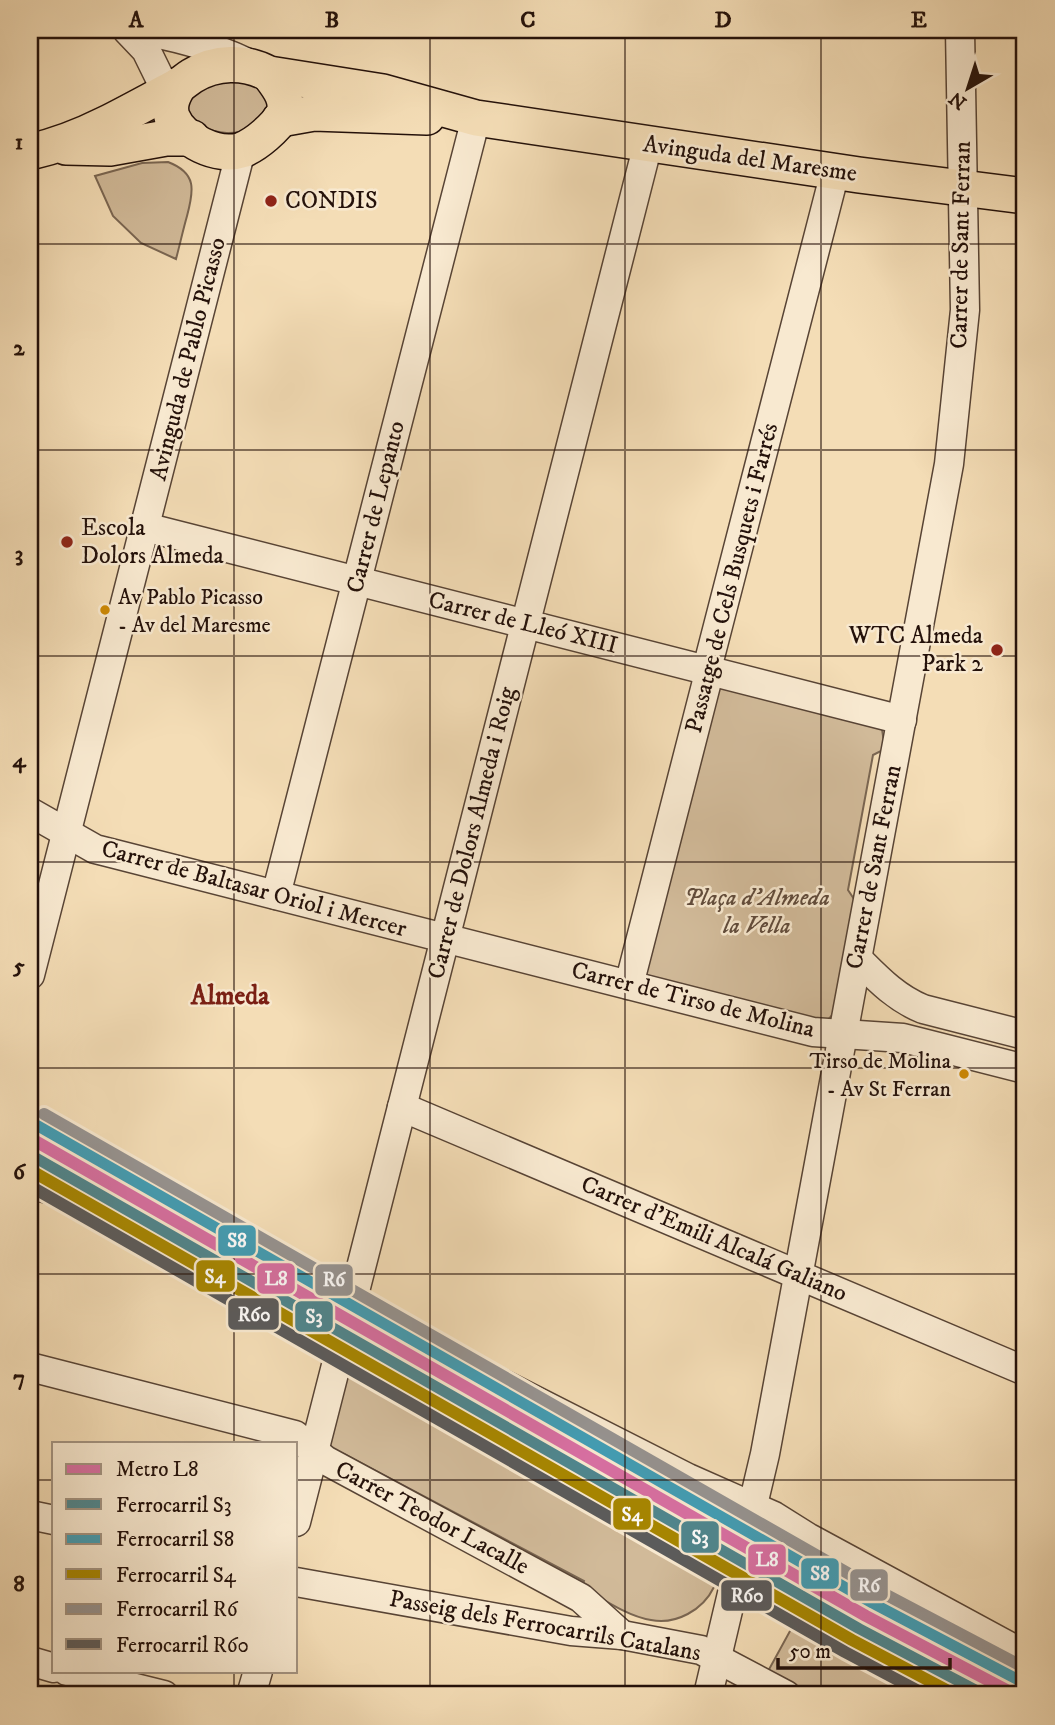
<svg xmlns="http://www.w3.org/2000/svg" width="1055" height="1725" font-family="'IM FELL DW Pica',serif">
<style>
.green{fill:#d1ba99;stroke:#7a6652;stroke-width:2}
.lines{fill:none;stroke-linecap:round;stroke-linejoin:round}
.minor-casing{stroke:#584435;stroke-width:31}
.major-casing{stroke:#24110a;stroke-width:38}
.minor{stroke:#f8e9d0;stroke-width:28}
.major{stroke:#f4ddb6;stroke-width:35}
.rail-1-casing{stroke:#f8e9d0;stroke-width:18}
.rail-2-casing{stroke:#f8e9d0;stroke-width:18}
.rail-3-casing{stroke:#f8e9d0;stroke-width:18}
.rail-4-casing{stroke:#f8e9d0;stroke-width:18}
.rail-5-casing{stroke:#f8e9d0;stroke-width:18}
.rail-1{stroke:#4f868e;stroke-width:12}
.rail-2{stroke:#429db4;stroke-width:12}
.rail-3{stroke:#a78600;stroke-width:12}
.rail-4{stroke:#969391;stroke-width:12}
.rail-5{stroke:#5b5b5b;stroke-width:12}
.metro-1-casing{stroke:#f8e9d0;stroke-width:18}
.metro-1{stroke:#d86fa2;stroke-width:12}
.grid{fill:none;stroke:#24110a;stroke-width:2;stroke-opacity:0.55}
.poi-dot{fill:#8f2418;stroke:#f8e9d0;stroke-width:2.5}
.bus-dot{fill:#cd8802;stroke:#f8e9d0;stroke-width:2.5}
.labels{text-anchor:middle;dominant-baseline:central;stroke-width:5;stroke-linejoin:round;paint-order:stroke}
.bus-label{font-size:22px;fill:#24110a;stroke:#f8e9d0;text-anchor:start}
.street-label{font-size:24px;fill:#24110a;stroke:#f8e9d0}
.poi-label{font-size:24px;fill:#24110a;stroke:#f8e9d0;text-anchor:start}
.park-label{font-size:24px;font-style:italic;fill:#614c3c;stroke:#f8e9d0}
.neighbourhood-label{font-size:26px;font-weight:bold;fill:#7a1f14;stroke:#f8e9d0}
.line-badge{stroke:#f8e9d0;stroke-width:2.5}
.badge-label{font-size:19px;text-anchor:middle;font-weight:bold;fill:#fff}
.neatline{fill:none;stroke:#24110a;stroke-width:2.5}
.grid-label{font-size:23px;text-anchor:middle;font-weight:bold;fill:#24110a}
</style>
<rect width="100%" height="100%" fill="#f4ddb6"/>
<filter id="stains"><feTurbulence type="fractalNoise" baseFrequency=".00286" numOctaves="4"/><feColorMatrix values="0 0 0 0 .2 0 0 0 0 .09 0 0 0 0 .02 0 0 0 .5 -.17"/></filter>
<radialGradient id="worn" r=".72"><stop offset=".6" stop-color="#630" stop-opacity="0"/><stop offset="1" stop-color="#630" stop-opacity=".3"/></radialGradient>
<g class="green">
<path d="M237 80 259 85 272 100 260 128C231 135 222 135 195 125L184 106 185 100 208 84Z"/>
<path d="M168 162C197 173 194 190 187 216 183 230 180 244 176 259L141 243 113 216 95 176 142 163Z"/>
<polygon points="713,683 882,729 885,749 873,755 848,890 856,902 834,1013 826,1022 646,982 644,954"/>
<path d="M361 1326 725 1507C733 1525 726 1542 721 1560 719 1569 718 1579 714 1587 703 1610 676 1625 651 1620 627 1616 603 1599 582 1587L584 1581 344 1454 328 1451 349 1340Z"/>
<path d="M785 1557 807 1563 858 1589 1025 1680V1695H809L767 1673 795 1622 753 1599C758 1578 762 1561 785 1557Z"/>
</g>
<g class="lines">
<defs>
<g id="minor">
<polyline points="127,30 146,50 171,101"/>
<path d="M133 30C174 35 211 46 248 63"/>
<polyline points="145,527 902,720"/>
<polyline points="30,812 95,849 107,852 813,1032 903,1038 1025,1069"/>
<polyline points="276,895 476,118"/>
<path d="M858 959C878 979 896 998 923 1009L1025 1035"/>
<polyline points="30,975 241,150"/>
<polyline points="629,985 706,685 710,657 835,172"/>
<polyline points="402,1107 1025,1371"/>
<polyline points="30,1184 92,1201 127,1214 345,1329"/>
<polyline points="351,1307 688,1478 774,1516 809,1538 1025,1655"/>
<polyline points="30,1367 295,1435 325,1460 581,1598 622,1635"/>
<polyline points="30,1515 54,1520"/>
<polyline points="296,1522 648,144"/>
<polyline points="296,1582 571,1631 622,1635 701,1650 786,1695"/>
<polyline points="30,1661 54,1668"/>
<polyline points="67,1671 164,1695"/>
<polyline points="251,1695 258,1671"/>
<polyline points="708,1695 765,1454 949,464 965,310 960,30"/>
</g>
<g id="major">
<path d="M179 85C173 95 168 105 172 117 181 140 218 158 242 150 257 144 275 128 284 114 289 99 278 86 269 74"/>
<polyline points="280,119 314,113 427,117"/>
<polyline points="66,147 110,148 166,138 192,138"/>
<path d="M30 152C56 146 82 136 106 124 130 112 155 98 178 86 183 83 187 79 192 76 216 61 245 61 269 74L383 92 476 118 859 175 1025 196"/>
</g>
</defs>
<use href="#minor" class="minor-casing"/>
<use href="#major" class="major-casing"/>
<use href="#minor" class="minor"/>
<use href="#major" class="major"/>
<defs>
<polyline id="rail-1" points="30,1154 859,1628 986,1695"/>
<polyline id="rail-2" points="37,1126 873,1604 1023,1683"/>
<polyline id="rail-3" points="30,1170 852,1640 956,1695"/>
<polyline id="rail-4" points="44,1114 879,1591 1025,1668"/>
<polyline id="rail-5" points="30,1186 845,1652 926,1695"/>
</defs>
<use href="#rail-1" class="rail-1-casing"/>
<use href="#rail-2" class="rail-2-casing"/>
<use href="#rail-3" class="rail-3-casing"/>
<use href="#rail-4" class="rail-4-casing"/>
<use href="#rail-5" class="rail-5-casing"/>
<use href="#rail-1" class="rail-1"/>
<use href="#rail-2" class="rail-2"/>
<use href="#rail-3" class="rail-3"/>
<use href="#rail-4" class="rail-4"/>
<use href="#rail-5" class="rail-5"/>
<defs>
<polyline id="metro-1" points="30,1138 866,1616 1016,1695"/>
</defs>
<use href="#metro-1" class="metro-1-casing"/>
<use href="#metro-1" class="metro-1"/>
</g>
<path class="grid" d="M234 30V1443M430 30V1695M625 30V1695M821 30V1695M30 244H1025M30 450H1025M30 656H1025M30 862H1025M30 1068H1025M30 1274H1025M30 1480H54M296 1480H1025M234 1671V1695"/>
<g class="poi-dot">
<circle cx="271" cy="201" r="7"/>
<circle cx="67" cy="542" r="7"/>
<circle cx="997" cy="650" r="7"/>
</g>
<g class="bus-dot">
<circle cx="105" cy="610" r="6"/>
<circle cx="964" cy="1074" r="6"/>
</g>
<g class="labels">
<g class="bus-label">
<text x="118" y="597">Av Pablo Picasso<tspan x="118" dy="28">- Av del Maresme</tspan></text>
<text x="951" y="1061" text-anchor="end">Tirso de Molina<tspan x="951" dy="28">- Av St Ferran</tspan></text>
</g>
<g class="street-label">
<text transform="translate(750 159) rotate(8)">Avinguda del Maresme</text>
<text transform="translate(961 245) rotate(-89)">Carrer de Sant Ferran</text>
<text transform="translate(188 359) rotate(-76)">Avinguda de Pablo Picasso</text>
<text transform="translate(376 507) rotate(-76)">Carrer de Lepanto</text>
<text transform="translate(732 578) rotate(-76)">Passatge de Cels Busquets i Farrés</text>
<text transform="translate(523 623) rotate(14)">Carrer de Lleó XIII</text>
<text transform="translate(472 833) rotate(-76)">Carrer de Dolors Almeda i Roig</text>
<text transform="translate(874 867) rotate(-79)">Carrer de Sant Ferran</text>
<text transform="translate(254 889) rotate(15)">Carrer de Baltasar Oriol i Mercer</text>
<text transform="translate(693 1000) rotate(14)">Carrer de Tirso de Molina</text>
<text transform="translate(714 1239) rotate(23)">Carrer d'Emili Alcalá Galiano</text>
<text transform="translate(432 1518) rotate(28)">Carrer Teodor Lacalle</text>
<text transform="translate(545 1626) rotate(10)">Passeig dels Ferrocarrils Catalans</text>
</g>
<g class="poi-label">
<text x="285" y="201">CONDIS</text>
<text x="81" y="528">Escola<tspan x="81" dy="28">Dolors Almeda</tspan></text>
<text x="983" y="636" text-anchor="end">WTC Almeda<tspan x="983" dy="28">Park 2</tspan></text>
</g>
<g class="park-label">
<text x="757" y="898">Plaça d'Almeda<tspan x="757" dy="28">la Vella</tspan></text>
</g>
<g class="neighbourhood-label">
<text x="230" y="996">Almeda</text>
</g>
</g>
<g class="line-badge">
<rect x="217" y="1224" width="40" height="33" rx="7" fill="#429db4"/>
<rect x="195" y="1259" width="41" height="34" rx="7" fill="#a78600"/>
<rect x="256" y="1262" width="40" height="33" rx="7" fill="#d86fa2"/>
<rect x="314" y="1263" width="40" height="34" rx="7" fill="#969391"/>
<rect x="227" y="1297" width="53" height="34" rx="7" fill="#5b5b5b"/>
<rect x="294" y="1300" width="40" height="33" rx="7" fill="#4f868e"/>
<rect x="612" y="1497" width="40" height="34" rx="7" fill="#a78600"/>
<rect x="680" y="1520" width="40" height="34" rx="7" fill="#4f868e"/>
<rect x="747" y="1543" width="40" height="33" rx="7" fill="#d86fa2"/>
<rect x="800" y="1557" width="40" height="33" rx="7" fill="#429db4"/>
<rect x="849" y="1568" width="40" height="34" rx="7" fill="#969391"/>
<rect x="720" y="1579" width="53" height="33" rx="7" fill="#5b5b5b"/>
</g>
<g class="badge-label">
<text x="237" y="1247">S8</text>
<text x="215" y="1283">S4</text>
<text x="276" y="1285">L8</text>
<text x="334" y="1286">R6</text>
<text x="254" y="1321">R60</text>
<text x="314" y="1323">S3</text>
<text x="632" y="1521">S4</text>
<text x="700" y="1544">S3</text>
<text x="767" y="1566">L8</text>
<text x="820" y="1580">S8</text>
<text x="869" y="1592">R6</text>
<text x="747" y="1602">R60</text>
</g>
<rect width="1055" height="1725" fill="none" stroke="#f4ddb6" stroke-width="77"/>
<rect x="52" y="1442" width="245" height="231" fill="#f8e9d0" stroke="#a39381" stroke-width="2"/>
<rect x="66" y="1464" width="35" height="10" fill="#d86fa2" stroke="#a39381" stroke-width="2"/>
<text x="116" y="1476" font-size="21" fill="#24110a">Metro L8</text>
<rect x="66" y="1499" width="35" height="10" fill="#4f868e" stroke="#a39381" stroke-width="2"/>
<text x="116" y="1512" font-size="21" fill="#24110a">Ferrocarril S3</text>
<rect x="66" y="1534" width="35" height="10" fill="#429db4" stroke="#a39381" stroke-width="2"/>
<text x="116" y="1546" font-size="21" fill="#24110a">Ferrocarril S8</text>
<rect x="66" y="1569" width="35" height="10" fill="#a78600" stroke="#a39381" stroke-width="2"/>
<text x="116" y="1582" font-size="21" fill="#24110a">Ferrocarril S4</text>
<rect x="66" y="1604" width="35" height="10" fill="#969391" stroke="#a39381" stroke-width="2"/>
<text x="116" y="1616" font-size="21" fill="#24110a">Ferrocarril R6</text>
<rect x="66" y="1639" width="35" height="10" fill="#5b5b5b" stroke="#a39381" stroke-width="2"/>
<text x="116" y="1652" font-size="21" fill="#24110a">Ferrocarril R60</text>
<g transform="translate(968 88) rotate(219)" stroke="#f8e9d0" stroke-width="5" paint-order="stroke">
<path d="M0-5L12 26L0 18L-12 26Z" fill="#24110a"/>
<text y="-10" font-size="19" font-weight="bold" text-anchor="middle" fill="#24110a">N</text>
</g>
<path d="M778 1658v10h172v-10" fill="none" stroke="#24110a" stroke-width="3.5"/>
<text x="789" y="1658" font-size="21" fill="#24110a" stroke="#f8e9d0" stroke-width="5" paint-order="stroke">50 m</text>
<rect x="38" y="38" width="978" height="1648" class="neatline"/>
<g class="grid-label">
<text x="136" y="27">A</text>
<text x="332" y="27">B</text>
<text x="528" y="27">C</text>
<text x="723" y="27">D</text>
<text x="919" y="27">E</text>
<text x="19" y="149">1</text>
<text x="19" y="355">2</text>
<text x="19" y="561">3</text>
<text x="19" y="767">4</text>
<text x="19" y="973">5</text>
<text x="19" y="1179">6</text>
<text x="19" y="1385">7</text>
<text x="19" y="1591">8</text>
</g>
<rect width="100%" height="100%" filter="url(#stains)"/>
<rect width="100%" height="100%" fill="url(#worn)"/>
</svg>
